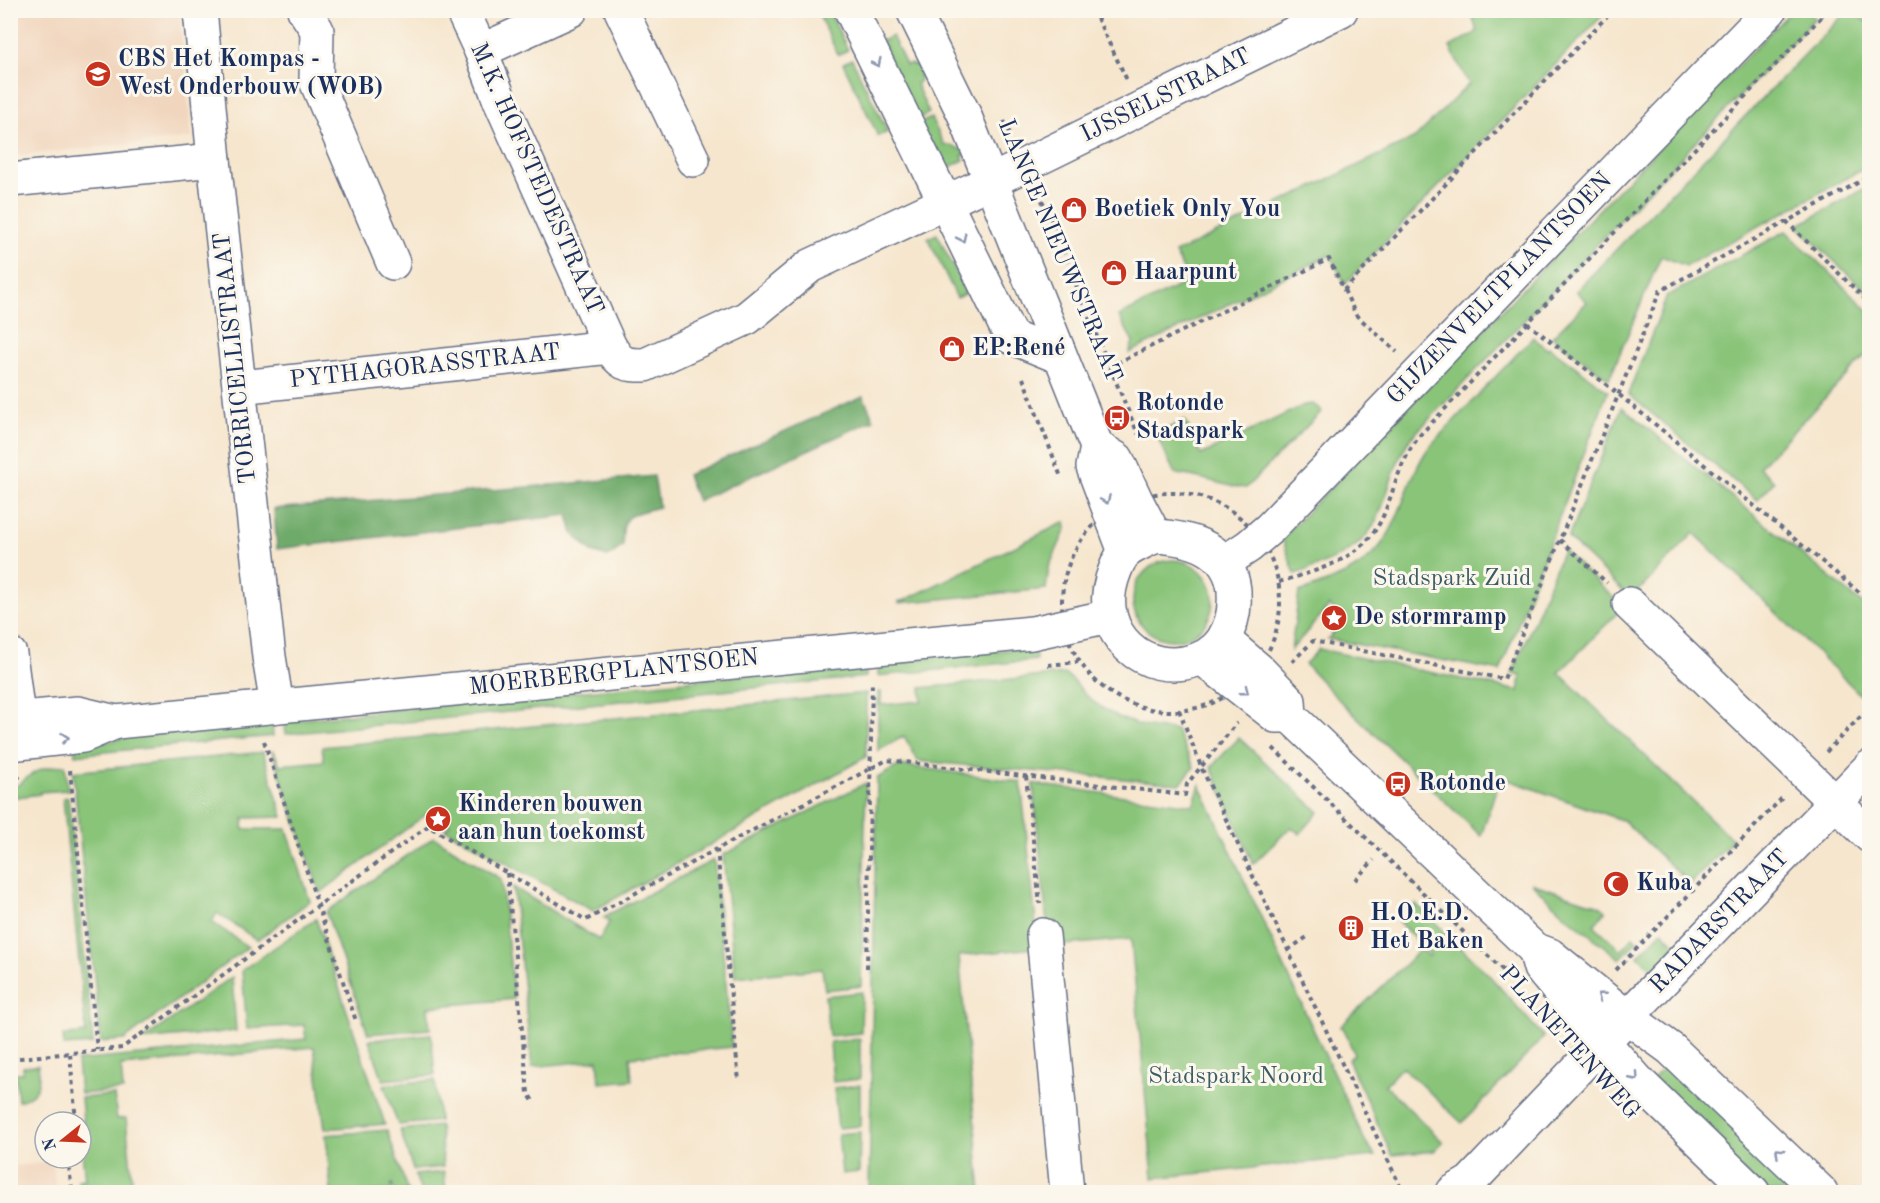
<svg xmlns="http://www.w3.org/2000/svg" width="1880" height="1203" font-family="'Old Standard TT',serif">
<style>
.built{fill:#f1d5bd}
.green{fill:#89c479;stroke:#527a6c;stroke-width:1.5}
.forest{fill:#6eaa69;stroke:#446c64;stroke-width:1.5}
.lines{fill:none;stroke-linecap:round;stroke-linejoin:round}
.minor-casing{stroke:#686f85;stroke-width:36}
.path{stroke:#686f85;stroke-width:4;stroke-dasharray:4.5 4.5;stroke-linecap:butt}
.minor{stroke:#fff;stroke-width:33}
.oneway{stroke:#8d97ae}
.labels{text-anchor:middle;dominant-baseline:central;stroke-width:6;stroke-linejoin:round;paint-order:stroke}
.poi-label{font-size:24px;font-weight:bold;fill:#1b2f5e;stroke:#fbf7ec;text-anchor:start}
.street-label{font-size:24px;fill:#1b2f5e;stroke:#fbf7ec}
.park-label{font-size:24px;fill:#3c5c66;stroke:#fbf7ec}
</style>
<rect width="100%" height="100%" fill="#fbf7ec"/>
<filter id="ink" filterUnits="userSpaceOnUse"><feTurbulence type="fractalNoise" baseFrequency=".0167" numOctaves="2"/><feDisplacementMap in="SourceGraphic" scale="12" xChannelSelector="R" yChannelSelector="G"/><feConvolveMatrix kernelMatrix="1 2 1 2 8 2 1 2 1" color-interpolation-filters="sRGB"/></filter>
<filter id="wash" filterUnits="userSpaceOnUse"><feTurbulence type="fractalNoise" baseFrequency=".008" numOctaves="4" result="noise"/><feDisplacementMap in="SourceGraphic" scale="24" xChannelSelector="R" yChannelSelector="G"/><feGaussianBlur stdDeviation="1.35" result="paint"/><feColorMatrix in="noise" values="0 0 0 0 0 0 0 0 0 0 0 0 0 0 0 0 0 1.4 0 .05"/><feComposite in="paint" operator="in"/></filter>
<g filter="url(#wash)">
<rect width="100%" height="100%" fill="#f6e6ce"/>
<g class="built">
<polygon points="11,10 179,11 192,138 11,156"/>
<polygon points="53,1162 56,1192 11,1192 11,1166"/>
</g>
<g class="green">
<polygon points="1848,10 1856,11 1863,20 1865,19 1869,25 1869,166 1686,266 1661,256 1609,379 1552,337 1587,302 1576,291"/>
<polygon points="817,11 829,11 848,50 838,55"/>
<polygon points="1471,11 1607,11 1345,284 1330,255 1129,353 1133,342 1119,316 1189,281 1175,253 1415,138 1469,84 1450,47 1477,32"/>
<path d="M1791 11H1807L1815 18 1410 439C1394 463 1389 491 1378 517 1363 551 1328 563 1295 574L1282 538Z"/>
<polygon points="892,36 906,65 910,64 921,67 923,71 919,82 916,84 929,113 915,121 878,43"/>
<polygon points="852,59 888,132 878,136 843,63"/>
<polygon points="931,118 945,146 949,145 963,150 965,155 962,156 964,160 940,172 917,125"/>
<polygon points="1869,186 1869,294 1797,226"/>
<polygon points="1786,231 1869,311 1869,352 1759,467 1774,482 1757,500 1628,394 1667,296"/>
<polygon points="937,234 966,293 957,298 928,238"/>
<path d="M1533 337 1547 349 1549 347 1608 391 1500 671 1328 639 1344 620 1329 606 1291 650 1299 592C1342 578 1376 565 1395 521 1407 495 1413 469 1430 446Z"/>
<path d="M1313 404 1322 411 1246 488C1222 487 1200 475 1175 474L1156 434 1185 420 1201 455 1304 405Z"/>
<polygon points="1622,407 1869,609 1869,699 1867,701 1694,533 1631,599 1568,538"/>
<polygon points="1065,522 1066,529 1049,567 1046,589 899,603 899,601 903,601"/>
<polygon points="1563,550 1623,607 1559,673 1733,840 1690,884 1624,821 1500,777 1481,836 1338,699 1305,664 1319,649 1519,691 1521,676 1512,674"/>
<circle cx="1173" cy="600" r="40"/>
<polygon points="1035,647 1036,660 878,676 878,662"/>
<polygon points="867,663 866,677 286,734 284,721"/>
<path d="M1064 674C1074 678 1079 689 1087 696 1112 719 1143 729 1176 730L1194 767 1180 784 918 761 904 736 878 751V692H881V705L922 701 921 688Z"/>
<polygon points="866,693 866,757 593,911 445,829 450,825 436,807 320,893 272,751 274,751 280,765 324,761 322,747"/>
<polygon points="272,722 273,736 75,755 74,746 111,741 133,735"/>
<polygon points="1239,738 1319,812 1300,834 1291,827 1253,864 1211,767"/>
<polygon points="263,752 283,817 244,818 243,829 287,829 310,901 257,940 217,913 212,922 248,947 124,1040 101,1042 73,772"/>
<path d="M65 765 68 790 40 792V794L11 798V790C35 773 32 768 65 765Z"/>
<polygon points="900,765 1021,782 1037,934 1033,948 959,956 981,1192 869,1192 877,778"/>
<polygon points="866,783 861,986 825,990 822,969 735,977 723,855"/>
<polygon points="1033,784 1193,805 1200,785 1365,1141 1375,1156 1153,1178 1131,939 1054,946 1048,933"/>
<polygon points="68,797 93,1044 64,1046 63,1036 86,1033 63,798"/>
<polygon points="434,837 501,879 514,999 428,1007 430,1029 368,1034 326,912"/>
<polygon points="714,860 732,1047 630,1057 632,1080 600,1083 598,1060 532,1067 513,887 599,940 610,921 603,917"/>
<polygon points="1531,883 1600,906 1606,911 1594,925 1621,950 1633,937 1637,941 1620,959 1566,916"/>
<polygon points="1416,904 1488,974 1544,1037 1462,1123 1402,1067 1385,1085 1443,1142 1434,1151 1392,1155 1348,1060 1354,1054 1344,1029 1340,1027 1421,949 1428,957 1430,955 1399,922"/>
<polygon points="316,919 385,1124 325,1129 314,1047 121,1066 123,1090 80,1094 77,1061 306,1039 304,1025 247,1029 242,970"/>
<polygon points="1662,931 1678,947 1655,971 1638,956"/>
<polygon points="232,977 236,1031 142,1040"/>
<polygon points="862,992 861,1033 829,1036 825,996"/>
<polygon points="431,1034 435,1075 383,1080 369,1040"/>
<polygon points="860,1039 860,1079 833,1082 830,1042"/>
<polygon points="1671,1060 1810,1192 1765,1192 1650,1083"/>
<path d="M38 1065C41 1082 38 1097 18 1101L16 1078 11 1079V1073H22L23 1067Z"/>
<polygon points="435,1080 439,1121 398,1125 384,1085"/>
<polygon points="860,1085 860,1126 838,1128 834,1088"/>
<polygon points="114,1095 117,1119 126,1118 133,1191 86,1192 85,1188 79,1189 78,1180 85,1179 81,1144 85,1143 81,1098"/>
<polygon points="440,1126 443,1167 413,1170 400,1130"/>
<polygon points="387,1130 408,1192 395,1192 392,1183 391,1192 331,1192 326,1135"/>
<polygon points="860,1132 859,1172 842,1174 838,1134"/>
<polygon points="444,1172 446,1192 421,1192 415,1175"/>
</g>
<g class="forest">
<polygon points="863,396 874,420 697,501 687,475"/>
<path d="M654 476 659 507C630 515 620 513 623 546L608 557 592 552 573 534 568 515 277 549 274 509Z"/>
</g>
</g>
<g filter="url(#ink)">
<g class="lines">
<defs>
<g id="minor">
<polyline points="200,10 214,160 269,657 277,706"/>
<polyline points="304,10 317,30 316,81 393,263"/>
<path d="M462 10 481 51 500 101 610 347C621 364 624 365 645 365L747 318 810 266 1025 165 1341 10"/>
<polyline points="621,10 693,160"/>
<polyline points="851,10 1011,337 1060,357"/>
<polyline points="913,10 964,114 1097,447 1093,467 1125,552"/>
<polyline points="481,51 571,10"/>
<polyline points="10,180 214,160"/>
<polyline points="240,387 610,347"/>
<polyline points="1097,447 1117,459 1136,500 1155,536"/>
<path d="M1155 536C1192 538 1229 548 1234 590 1235 604 1234 617 1228 630 1222 645 1211 655 1196 660 1144 678 1095 633 1112 579 1115 570 1119 557 1127 551 1135 545 1146 541 1155 536Z"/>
<polyline points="1225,562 1249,546 1270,528 1770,10"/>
<polyline points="1629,604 1870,836"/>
<polyline points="1224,640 1258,669 1289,701 1290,716 1534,949 1550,955 1627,1017 1671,1049 1821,1192"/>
<polyline points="10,654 16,701 24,738"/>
<polyline points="1202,658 1276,716 1288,716"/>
<polyline points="10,719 78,713 116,722"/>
<polyline points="10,744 83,736 116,722 1032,633 1110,616"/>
<polyline points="1043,935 1067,1192"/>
<polyline points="1537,957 1540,968 1574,1009 1639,1082 1753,1192"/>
<polyline points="1453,1192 1470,1182 1627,1017 1870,767"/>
</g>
</defs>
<use href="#minor" class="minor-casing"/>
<g class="path">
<polyline points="1093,10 1127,80"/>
<polyline points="1815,10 1822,17"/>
<polyline points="1865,10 1870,17"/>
<polyline points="1004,121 1011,136"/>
<polyline points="1038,192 1055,228 1086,311 1138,434"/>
<polyline points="1786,221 1870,304"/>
<polyline points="1344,290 1356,315 1397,352"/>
<polyline points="1527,323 1617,393 1870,601"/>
<polyline points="1109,367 1329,259 1344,290 1613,10"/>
<polyline points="1023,378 1061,477"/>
<circle cx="1171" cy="602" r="109"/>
<polyline points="1560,540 1607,583"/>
<path d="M1279 582C1322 569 1365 559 1384 514 1396 485 1400 460 1421 434L1828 10"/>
<polyline points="1292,662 1313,641 1504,679 1660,291 1870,176"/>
<polyline points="1048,665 1078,662"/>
<polyline points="1179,710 1202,769 1403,1192"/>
<polyline points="264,741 356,1021"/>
<polyline points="1273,748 1507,974"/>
<polyline points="1826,752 1870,707"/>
<polyline points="70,770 97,1050"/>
<polyline points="1026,776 1040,904"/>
<polyline points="10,785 21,775"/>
<polyline points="717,849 739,1082"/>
<polyline points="507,873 528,1093 533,1101"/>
<polyline points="1355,880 1374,860"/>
<polyline points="1288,950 1307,937"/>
<polyline points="867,968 872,680"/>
<polyline points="1616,970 1784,796"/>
<polyline points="70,1054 76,1122"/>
<polyline points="10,1059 122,1048 428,826 586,920 717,849 887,760 1185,795 1187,784 1237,723"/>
<polyline points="68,1158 72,1192"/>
<polyline points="1853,1187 1859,1192"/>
</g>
<use href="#minor" class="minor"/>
</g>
<defs><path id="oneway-chevron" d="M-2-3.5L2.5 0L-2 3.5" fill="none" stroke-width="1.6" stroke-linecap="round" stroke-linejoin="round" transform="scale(1.5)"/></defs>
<g class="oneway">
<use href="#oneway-chevron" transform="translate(877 63) rotate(64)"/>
<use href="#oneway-chevron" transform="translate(962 238) rotate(64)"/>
<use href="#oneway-chevron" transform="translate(1106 500) rotate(67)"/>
<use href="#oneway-chevron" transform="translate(1245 691) rotate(38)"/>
<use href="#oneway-chevron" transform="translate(65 738) rotate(-6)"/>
<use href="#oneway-chevron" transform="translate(1601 996) rotate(-141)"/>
<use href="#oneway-chevron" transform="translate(1635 1077) rotate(48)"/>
<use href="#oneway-chevron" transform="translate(1779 1152) rotate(-136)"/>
</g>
</g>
<defs>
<symbol id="school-disc" viewBox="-11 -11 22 22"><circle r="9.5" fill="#c8321e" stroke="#fbf7ec"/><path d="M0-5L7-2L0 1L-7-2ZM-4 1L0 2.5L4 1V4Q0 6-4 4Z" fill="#fff"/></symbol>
<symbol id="shop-disc" viewBox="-11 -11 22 22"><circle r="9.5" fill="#c8321e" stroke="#fbf7ec"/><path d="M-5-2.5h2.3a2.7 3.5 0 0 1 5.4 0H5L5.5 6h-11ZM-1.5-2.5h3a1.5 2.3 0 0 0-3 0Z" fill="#fff"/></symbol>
<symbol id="bus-disc" viewBox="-11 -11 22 22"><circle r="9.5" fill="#c8321e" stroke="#fbf7ec"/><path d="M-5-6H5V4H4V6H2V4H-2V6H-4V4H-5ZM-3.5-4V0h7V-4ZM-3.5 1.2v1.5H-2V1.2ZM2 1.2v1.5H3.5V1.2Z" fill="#fff"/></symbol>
<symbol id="sight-disc" viewBox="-11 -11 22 22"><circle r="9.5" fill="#c8321e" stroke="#fbf7ec"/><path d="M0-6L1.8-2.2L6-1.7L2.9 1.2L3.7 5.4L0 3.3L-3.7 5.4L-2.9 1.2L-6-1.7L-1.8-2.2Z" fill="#fff"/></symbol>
<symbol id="mosque-disc" viewBox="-11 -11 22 22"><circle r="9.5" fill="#c8321e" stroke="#fbf7ec"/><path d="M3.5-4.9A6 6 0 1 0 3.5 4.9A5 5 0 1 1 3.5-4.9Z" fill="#fff"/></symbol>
<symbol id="building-disc" viewBox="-11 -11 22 22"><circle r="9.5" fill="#c8321e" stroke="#fbf7ec"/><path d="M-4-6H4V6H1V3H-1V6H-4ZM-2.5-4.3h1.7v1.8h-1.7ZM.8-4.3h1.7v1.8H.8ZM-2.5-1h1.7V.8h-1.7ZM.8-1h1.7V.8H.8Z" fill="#fff"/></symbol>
</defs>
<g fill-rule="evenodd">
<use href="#school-disc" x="83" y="59" width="30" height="30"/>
<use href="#shop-disc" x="1059" y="195" width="30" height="30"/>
<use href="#shop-disc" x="1099" y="258" width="30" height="30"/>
<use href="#shop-disc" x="937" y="334" width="30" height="30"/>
<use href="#bus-disc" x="1102" y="403" width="30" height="30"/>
<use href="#sight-disc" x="1319" y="603" width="30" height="30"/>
<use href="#bus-disc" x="1383" y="769" width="30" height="30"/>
<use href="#sight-disc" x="423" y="804" width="30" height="30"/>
<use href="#mosque-disc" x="1601" y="869" width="30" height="30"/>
<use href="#building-disc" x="1336" y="913" width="30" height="30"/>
</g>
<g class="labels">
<g class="poi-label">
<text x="118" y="60">CBS Het Kompas -<tspan x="118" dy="28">West Onderbouw (WOB)</tspan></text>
<text x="1094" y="210">Boetiek Only You</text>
<text x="1134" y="273">Haarpunt</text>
<text x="972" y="349">EP:René</text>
<text x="1136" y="404">Rotonde<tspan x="1136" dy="28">Stadspark</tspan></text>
<text x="1354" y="618">De stormramp</text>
<text x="1418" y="784">Rotonde</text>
<text x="458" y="805">Kinderen bouwen<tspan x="458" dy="28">aan hun toekomst</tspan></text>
<text x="1636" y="884">Kuba</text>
<text x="1370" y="914">H.O.E.D.<tspan x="1370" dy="28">Het Baken</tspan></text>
</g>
<g class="street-label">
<text transform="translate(1166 96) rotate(-26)">IJSSELSTRAAT</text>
<text transform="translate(536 179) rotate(66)">M.K. HOFSTEDESTRAAT</text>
<text transform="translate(1059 251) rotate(67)">LANGE NIEUWSTRAAT</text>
<text transform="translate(1500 289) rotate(-46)">GIJZENVELTPLANTSOEN</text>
<text transform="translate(236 358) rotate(-96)">TORRICELLISTRAAT</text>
<text transform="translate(425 367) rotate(-6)">PYTHAGORASSTRAAT</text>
<text transform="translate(614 673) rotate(-6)">MOERBERGPLANTSOEN</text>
<text transform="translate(1720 922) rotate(-46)">RADARSTRAAT</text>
<text transform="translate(1569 1043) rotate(48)">PLANETENWEG</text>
</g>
<g class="park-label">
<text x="1452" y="579">Stadspark Zuid</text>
<text x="1236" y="1077">Stadspark Noord</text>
</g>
</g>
<rect width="1880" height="1203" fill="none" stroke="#fbf7ec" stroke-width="36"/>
<g transform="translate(63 1140) rotate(252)"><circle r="28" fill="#fbf7ec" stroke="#a1a7b3" stroke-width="1.5"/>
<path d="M0-4.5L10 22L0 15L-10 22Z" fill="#c8321e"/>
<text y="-9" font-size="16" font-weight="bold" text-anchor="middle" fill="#1b2f5e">N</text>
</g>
</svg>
